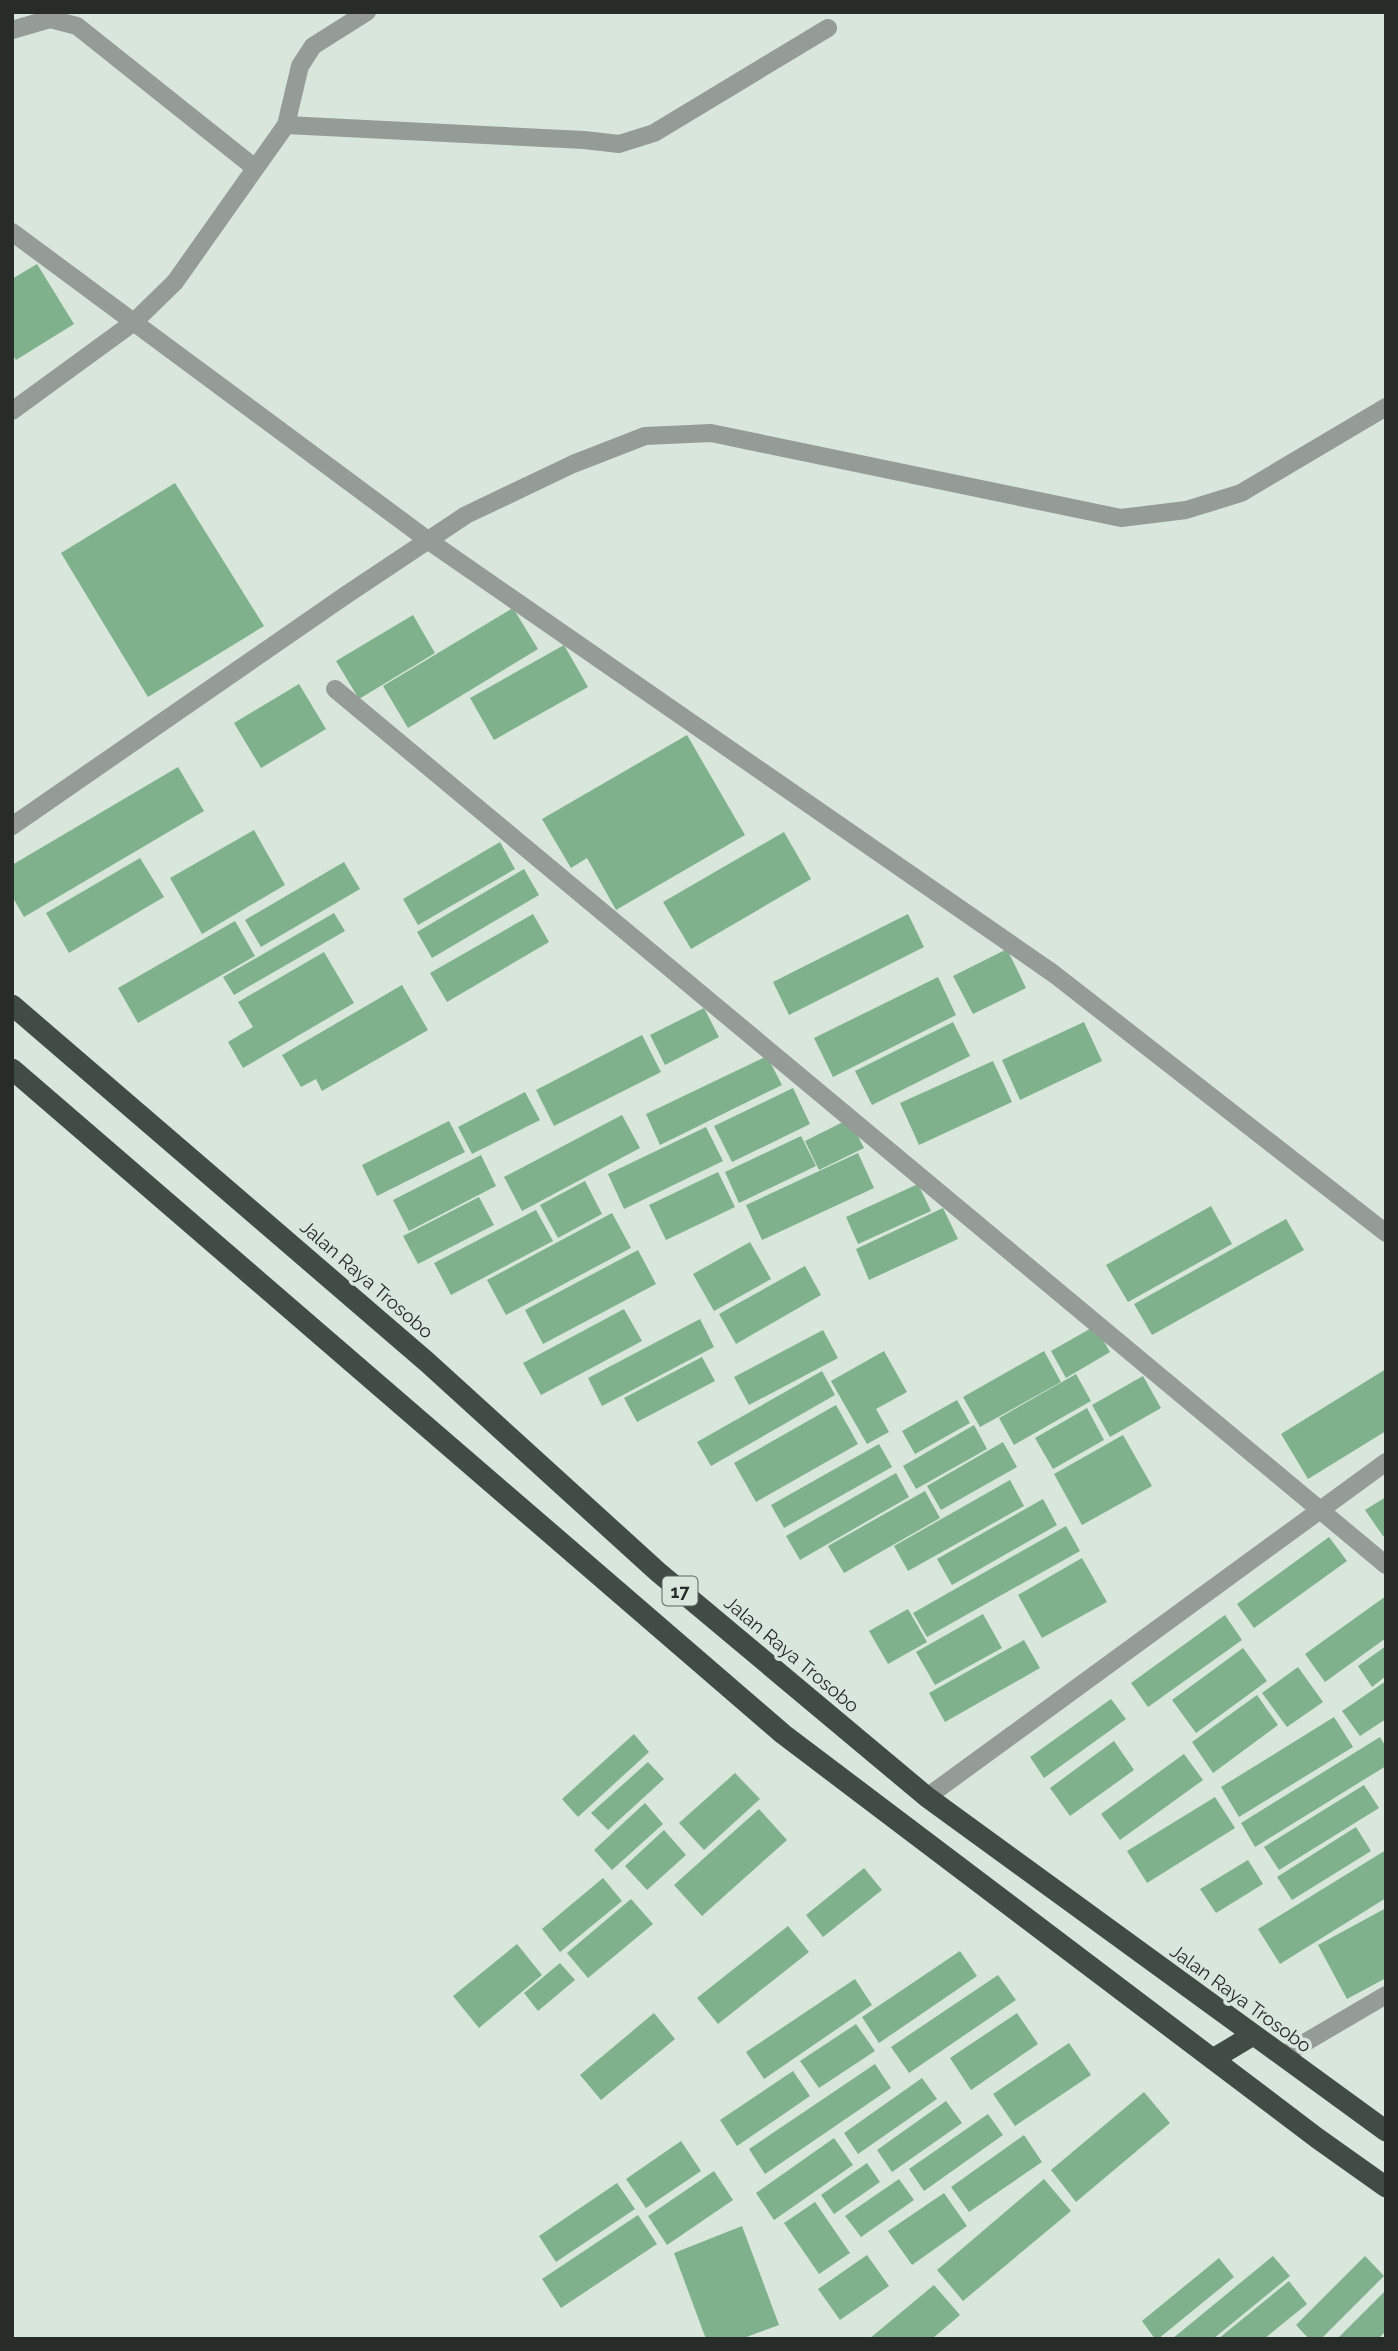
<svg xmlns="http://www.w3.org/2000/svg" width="1398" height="2351" font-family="Raleway,sans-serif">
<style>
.building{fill:#7fb28c}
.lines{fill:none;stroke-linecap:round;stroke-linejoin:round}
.lane{stroke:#959b97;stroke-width:18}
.street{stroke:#959b97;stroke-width:18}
.highway{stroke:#414d44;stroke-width:21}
.labels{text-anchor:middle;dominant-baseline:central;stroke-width:7;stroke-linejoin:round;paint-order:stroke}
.shield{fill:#d8e6db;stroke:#5c645e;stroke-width:2}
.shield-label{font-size:18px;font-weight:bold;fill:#272c28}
.street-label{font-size:19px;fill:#272c28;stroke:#d8e6db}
</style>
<rect width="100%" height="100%" fill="#d8e6db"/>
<g class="building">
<polygon points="37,264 74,324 16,360 12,354 12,279"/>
<polygon points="175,483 264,626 148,697 61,553"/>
<polygon points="513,608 538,649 408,728 383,686"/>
<polygon points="413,615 435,653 359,699 336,661"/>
<polygon points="564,645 588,687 494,740 470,698"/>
<polygon points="299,684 326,729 261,768 234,723"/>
<polygon points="687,735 745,835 616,910 587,858 571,868 542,819"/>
<polygon points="178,767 204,811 24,917 12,896 12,865"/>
<polygon points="254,830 285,885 202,934 170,878"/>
<polygon points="784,832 811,879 691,949 663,902"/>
<polygon points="500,842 515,869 418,925 403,899"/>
<polygon points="140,858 164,897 69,953 46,913"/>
<polygon points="344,862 360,889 261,947 245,920"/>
<polygon points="524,869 539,895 432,958 417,932"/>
<polygon points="334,913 345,931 234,995 223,977"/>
<polygon points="533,914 549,942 447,1002 430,973"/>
<polygon points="908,914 924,947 789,1015 773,982"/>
<polygon points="235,921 255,956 138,1023 118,988"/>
<polygon points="1007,949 1026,988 973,1014 953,976"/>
<polygon points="324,952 354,1003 243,1068 228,1042 253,1027 238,1002"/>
<polygon points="938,977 956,1015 833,1077 814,1038"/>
<polygon points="402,985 428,1030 322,1091 316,1079 301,1087 282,1055"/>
<polygon points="704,1008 719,1037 665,1065 650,1035"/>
<polygon points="953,1022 970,1056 872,1105 855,1071"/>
<polygon points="1084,1022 1102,1061 1020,1100 1002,1060"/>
<polygon points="642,1035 661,1072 554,1126 536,1090"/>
<polygon points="767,1056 782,1085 660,1145 646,1114"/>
<polygon points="993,1061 1012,1102 919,1145 900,1103"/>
<polygon points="793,1088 810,1124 732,1162 714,1126"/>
<polygon points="525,1092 540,1120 472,1154 458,1127"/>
<polygon points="622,1115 640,1148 522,1211 504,1177"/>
<polygon points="849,1119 864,1148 819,1170 805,1141"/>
<polygon points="449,1121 465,1152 377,1196 362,1165"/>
<polygon points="706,1127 723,1161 624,1209 608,1174"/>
<polygon points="801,1136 816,1166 739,1203 725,1172"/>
<polygon points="858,1153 874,1188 762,1240 746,1205"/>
<polygon points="481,1155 496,1186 409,1231 393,1200"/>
<polygon points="718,1172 735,1207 666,1240 649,1205"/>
<polygon points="585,1181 602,1214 558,1238 540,1205"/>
<polygon points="918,1184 931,1211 858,1244 846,1217"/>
<polygon points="479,1197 494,1225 418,1264 403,1236"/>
<polygon points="1211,1206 1232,1244 1128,1302 1106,1265"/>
<polygon points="943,1208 958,1239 869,1280 856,1249"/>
<polygon points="536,1210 553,1241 451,1295 434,1263"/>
<polygon points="612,1213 631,1248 506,1315 487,1280"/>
<polygon points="1286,1219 1304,1250 1152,1335 1134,1304"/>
<polygon points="750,1242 771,1279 714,1311 693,1274"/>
<polygon points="638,1250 656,1284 543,1344 525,1310"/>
<polygon points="805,1266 821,1295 736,1344 719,1314"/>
<polygon points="624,1309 642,1341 541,1395 523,1363"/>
<polygon points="700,1319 714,1347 602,1406 588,1378"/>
<polygon points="1095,1326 1110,1352 1066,1378 1051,1351"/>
<polygon points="823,1330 838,1358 749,1405 734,1377"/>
<polygon points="884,1351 907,1392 876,1409 889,1432 867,1444 831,1381"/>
<polygon points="1044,1351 1061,1382 980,1427 963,1397"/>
<polygon points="702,1357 715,1381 637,1422 624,1398"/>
<polygon points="1386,1369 1386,1431 1308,1479 1281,1434"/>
<polygon points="822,1371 835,1395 711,1466 697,1442"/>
<polygon points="1076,1374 1091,1401 1014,1445 999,1418"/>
<polygon points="1143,1376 1161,1408 1110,1437 1092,1405"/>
<polygon points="957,1400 970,1423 915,1454 902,1431"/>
<polygon points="836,1405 858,1444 756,1502 734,1463"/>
<polygon points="1087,1408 1104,1440 1053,1469 1035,1438"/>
<polygon points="974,1425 987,1449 916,1489 903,1466"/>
<polygon points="1123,1435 1152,1486 1082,1525 1054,1474"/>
<polygon points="1003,1442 1017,1467 941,1510 927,1486"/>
<polygon points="879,1444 892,1467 784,1528 771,1505"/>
<polygon points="896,1473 909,1497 800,1560 786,1536"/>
<polygon points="1010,1480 1024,1506 908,1571 894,1546"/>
<polygon points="925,1491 940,1518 844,1573 828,1546"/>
<polygon points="1386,1497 1386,1535 1383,1536 1365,1510"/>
<polygon points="1043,1499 1057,1525 952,1585 937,1559"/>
<polygon points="1066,1526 1080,1551 927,1637 913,1613"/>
<polygon points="1329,1537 1347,1561 1254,1628 1237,1604"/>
<polygon points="1082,1558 1107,1602 1042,1638 1018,1595"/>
<polygon points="1386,1596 1386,1638 1325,1682 1305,1654"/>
<polygon points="908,1609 927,1642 888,1664 869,1631"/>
<polygon points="983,1614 1002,1648 935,1685 916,1652"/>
<polygon points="1225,1615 1242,1640 1148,1707 1131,1683"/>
<polygon points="1024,1640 1040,1668 945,1722 929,1693"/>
<polygon points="1386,1646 1386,1676 1372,1687 1358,1666"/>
<polygon points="1243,1648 1267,1681 1196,1733 1172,1700"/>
<polygon points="1298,1667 1323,1702 1287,1727 1262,1693"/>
<polygon points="1386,1681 1386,1719 1360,1736 1342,1711"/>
<polygon points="1257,1695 1278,1725 1213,1773 1192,1742"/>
<polygon points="1111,1699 1126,1719 1044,1778 1030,1757"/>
<polygon points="1334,1717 1353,1747 1239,1817 1221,1787"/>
<polygon points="634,1734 649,1752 578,1817 562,1799"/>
<polygon points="1380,1737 1386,1747 1386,1766 1255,1847 1241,1823"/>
<polygon points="1114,1741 1134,1770 1070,1816 1050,1788"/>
<polygon points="1184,1754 1203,1780 1120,1840 1101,1814"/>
<polygon points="648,1762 664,1779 608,1830 591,1813"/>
<polygon points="735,1773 760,1799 704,1850 679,1823"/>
<polygon points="1364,1785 1379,1808 1279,1870 1264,1847"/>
<polygon points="1215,1797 1235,1828 1147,1883 1127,1851"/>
<polygon points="645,1803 663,1824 612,1870 594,1850"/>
<polygon points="759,1809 787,1840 702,1916 674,1885"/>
<polygon points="1356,1827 1371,1851 1292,1900 1277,1877"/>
<polygon points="664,1830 686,1855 647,1890 625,1866"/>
<polygon points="1386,1850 1386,1898 1280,1964 1258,1929"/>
<polygon points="1248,1860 1263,1884 1216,1913 1200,1889"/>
<polygon points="864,1868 882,1890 823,1937 806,1915"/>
<polygon points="603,1878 622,1901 560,1952 542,1929"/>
<polygon points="631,1899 653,1924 588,1978 567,1953"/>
<polygon points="1386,1908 1386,1978 1347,1999 1318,1945"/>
<polygon points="788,1926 809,1952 718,2024 697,1998"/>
<polygon points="517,1944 542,1975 479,2028 453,1996"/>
<polygon points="960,1951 977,1976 879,2043 862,2017"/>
<polygon points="560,1963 575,1980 538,2011 524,1993"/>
<polygon points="998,1975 1016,2000 909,2073 891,2047"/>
<polygon points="855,1979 872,2005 764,2079 746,2052"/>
<polygon points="654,2013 675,2039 601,2100 580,2075"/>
<polygon points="1017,2013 1038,2044 971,2090 950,2058"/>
<polygon points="856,2024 875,2051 819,2088 800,2061"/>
<polygon points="1069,2043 1091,2075 1015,2126 993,2094"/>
<polygon points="875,2064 891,2088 765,2174 749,2149"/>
<polygon points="793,2071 810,2096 737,2146 720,2120"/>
<polygon points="922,2078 937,2099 858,2154 844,2133"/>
<polygon points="1144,2092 1170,2123 1076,2202 1051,2170"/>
<polygon points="946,2101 962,2123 892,2172 877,2150"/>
<polygon points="988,2114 1003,2135 924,2191 909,2169"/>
<polygon points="1024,2135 1042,2162 969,2212 951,2187"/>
<polygon points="834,2138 853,2165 774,2220 756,2193"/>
<polygon points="681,2141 701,2171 646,2208 626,2179"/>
<polygon points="867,2163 880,2182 834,2214 821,2195"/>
<polygon points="714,2171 733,2200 667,2245 648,2216"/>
<polygon points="899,2179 914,2200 861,2237 845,2216"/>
<polygon points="1044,2179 1071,2211 963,2301 937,2270"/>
<polygon points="617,2183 635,2209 556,2262 539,2236"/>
<polygon points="944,2193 967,2226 912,2265 888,2231"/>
<polygon points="815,2202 850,2253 819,2274 784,2223"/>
<polygon points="638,2215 657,2244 561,2308 542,2279"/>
<polygon points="742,2226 779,2325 741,2339 706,2339 674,2253"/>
<polygon points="867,2255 889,2286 840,2320 818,2289"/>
<polygon points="1273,2256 1290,2276 1213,2339 1172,2339"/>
<polygon points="1365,2256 1384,2276 1321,2339 1309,2339 1296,2325"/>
<polygon points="1219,2258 1234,2277 1158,2339 1155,2339 1142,2321"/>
<polygon points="1289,2281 1307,2304 1264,2339 1218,2339"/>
<polygon points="934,2285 960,2315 932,2339 869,2339"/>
<polygon points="1386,2290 1386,2331 1378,2339 1337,2339"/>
</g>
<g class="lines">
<g class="lane">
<polyline points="12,30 50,19 77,26 255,168"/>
<polyline points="286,125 584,140 619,144 654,133 828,28"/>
<polyline points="12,411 134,322 175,282 286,125 300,66 313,46 367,12"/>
<polyline points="12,826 346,595 466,515 573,464 645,436 711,433 1121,518 1186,510 1241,493 1386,407"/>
<polyline points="927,1797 1386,1462"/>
</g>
<g class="street">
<polyline points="12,232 429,541 1054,974 1386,1233"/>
<polyline points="335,689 1386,1565"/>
<polyline points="1282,2056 1386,1995"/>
</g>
<g class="highway">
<polyline points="12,1005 427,1362 658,1572 927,1797 1386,2131"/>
<polyline points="12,1069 783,1734 1317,2138 1386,2187"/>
<polyline points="1213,2059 1253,2035"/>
</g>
</g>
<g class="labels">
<rect class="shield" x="662.5" y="1576.5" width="35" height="29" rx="5"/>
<g class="shield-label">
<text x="680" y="1591">17</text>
</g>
<g class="street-label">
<text transform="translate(367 1279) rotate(41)">Jalan Raya Trosobo</text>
<text transform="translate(792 1654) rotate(40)">Jalan Raya Trosobo</text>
<text transform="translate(1241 1998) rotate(36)">Jalan Raya Trosobo</text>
</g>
</g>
<rect width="1398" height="2351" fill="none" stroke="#272c28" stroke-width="28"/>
</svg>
